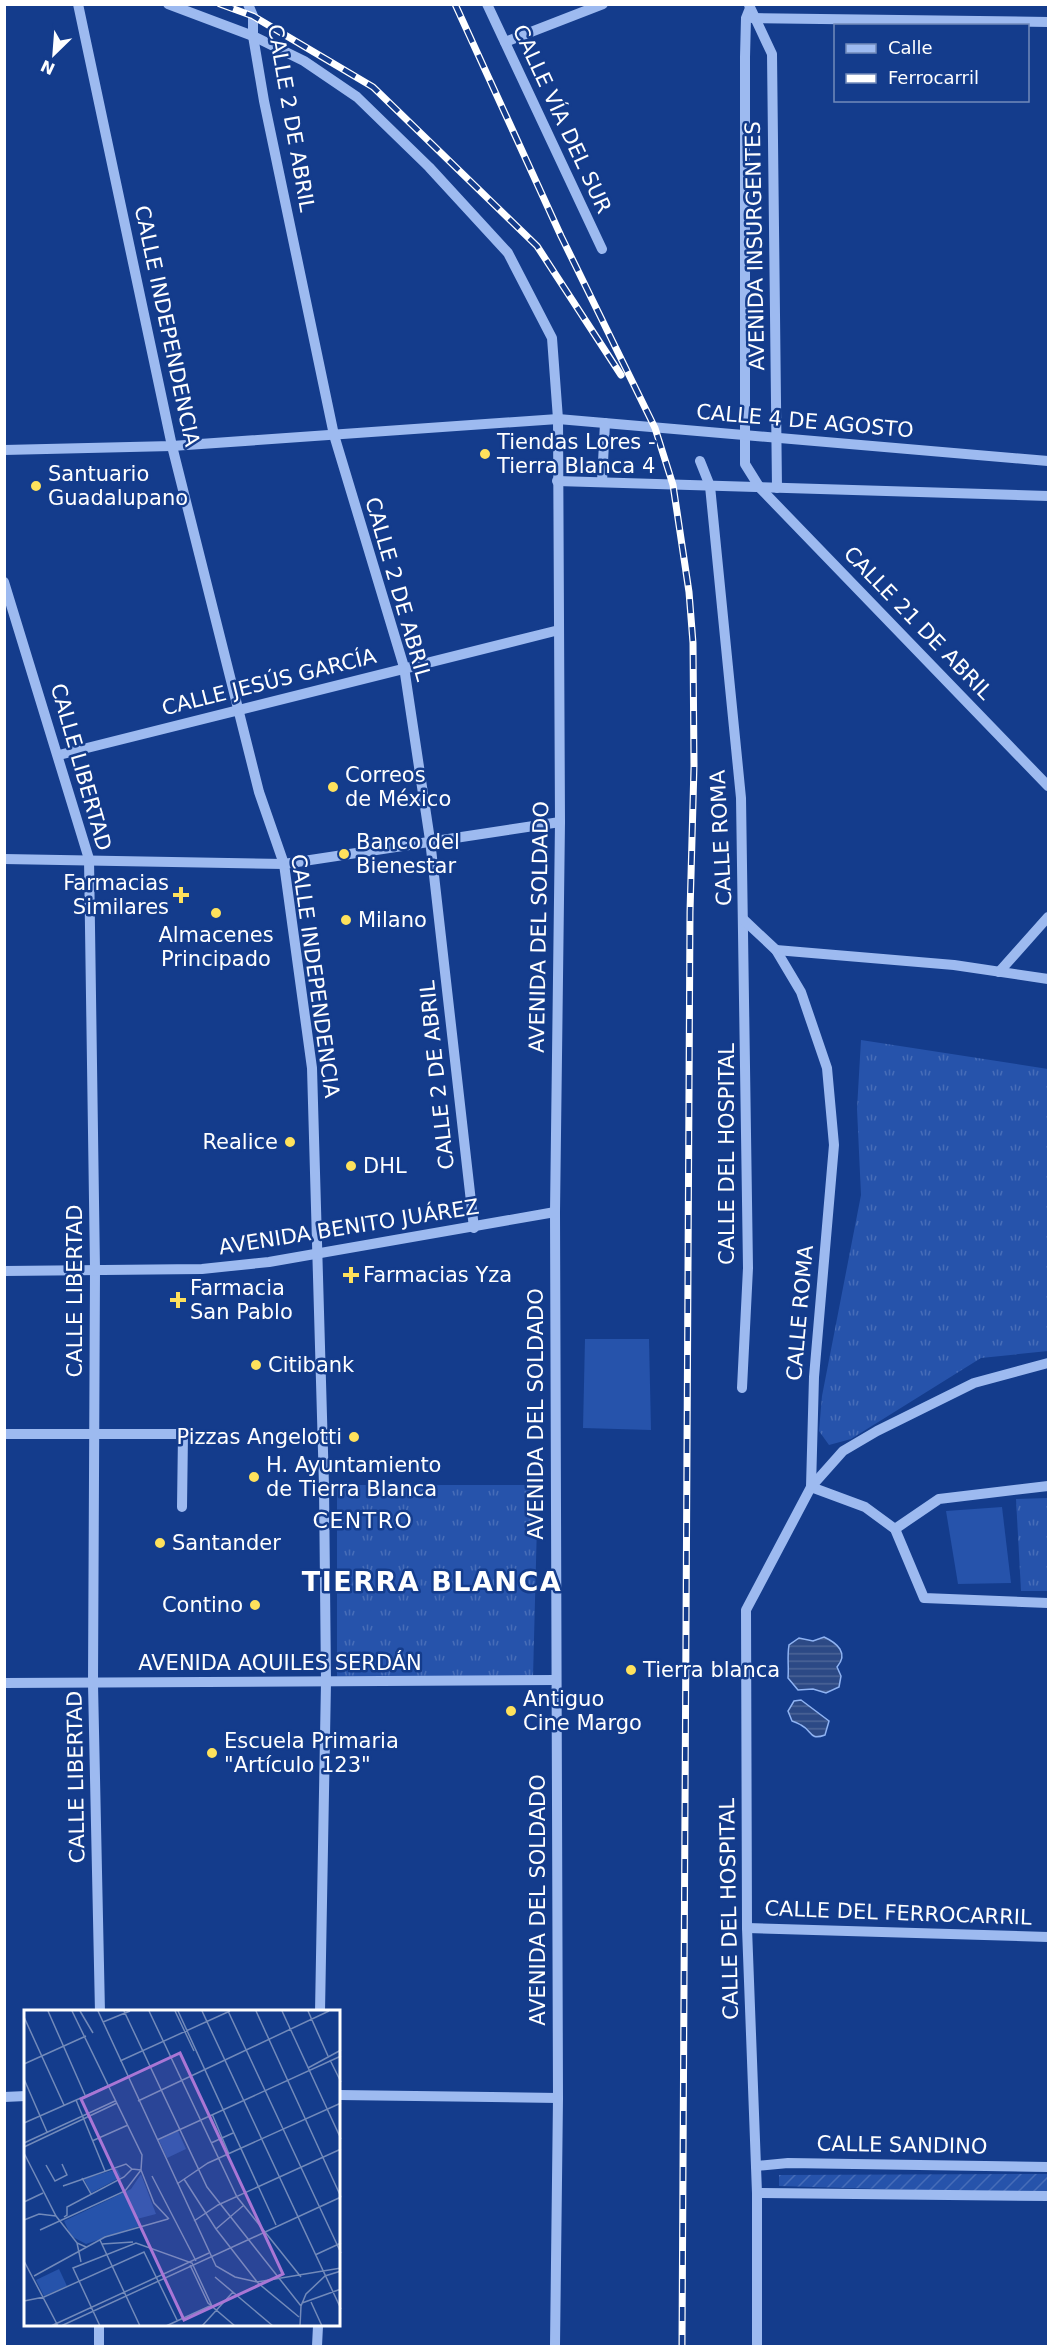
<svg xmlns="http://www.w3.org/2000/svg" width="1053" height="2351" font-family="'DejaVu Sans',sans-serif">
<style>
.grass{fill:url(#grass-tufts)}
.garden{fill:url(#garden-furrows)}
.pitch{fill:#2653ab}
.water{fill:url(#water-rules);stroke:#8fb3f3;stroke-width:1.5}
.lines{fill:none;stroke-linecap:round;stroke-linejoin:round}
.minor{stroke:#9dbaf0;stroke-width:10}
.rail-casing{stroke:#fff;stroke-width:7}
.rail{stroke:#143c8c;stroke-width:4.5;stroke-dasharray:14;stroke-linecap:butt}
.poi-dot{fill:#ffe25c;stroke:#143c8c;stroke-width:2}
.labels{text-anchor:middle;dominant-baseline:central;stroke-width:5;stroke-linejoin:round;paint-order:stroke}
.street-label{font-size:21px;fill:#fff;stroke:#143c8c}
.poi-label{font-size:21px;fill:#fff;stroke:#143c8c;text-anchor:start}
.neighbourhood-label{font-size:22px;letter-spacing:1.5px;fill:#fff;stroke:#143c8c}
.district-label{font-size:27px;font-weight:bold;letter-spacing:1.5px;fill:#fff;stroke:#143c8c}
.inset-road{fill:none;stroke:#728aba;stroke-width:1.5}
.view{fill:#a976d5;fill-opacity:0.15;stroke:#a976d5;stroke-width:3}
.inset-edge{fill:none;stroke:#fff;stroke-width:3}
</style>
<defs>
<pattern id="grass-tufts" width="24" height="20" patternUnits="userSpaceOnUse" patternTransform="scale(1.5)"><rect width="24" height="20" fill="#2653ab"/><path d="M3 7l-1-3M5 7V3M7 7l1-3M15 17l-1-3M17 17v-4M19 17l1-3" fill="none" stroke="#476db8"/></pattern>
<pattern id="garden-furrows" width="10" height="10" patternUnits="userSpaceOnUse" patternTransform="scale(1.5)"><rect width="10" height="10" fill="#2653ab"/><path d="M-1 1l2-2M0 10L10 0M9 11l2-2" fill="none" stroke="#476db8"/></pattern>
<pattern id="water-rules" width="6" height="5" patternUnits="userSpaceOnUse" patternTransform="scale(1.5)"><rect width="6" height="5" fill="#2c4985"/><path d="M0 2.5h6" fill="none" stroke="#4c6497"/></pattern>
</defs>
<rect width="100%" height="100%" fill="#143c8c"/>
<g class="grass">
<polygon points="861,1040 1048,1069 1048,1351 981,1358 851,1439 829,1445 819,1431 822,1396 861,1195 857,1109"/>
<polygon points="337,1485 538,1485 533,1677 337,1676"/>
<polygon points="1048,1498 1048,1591 1021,1591 1016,1499"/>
</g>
<polygon class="garden" points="1048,2174 1048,2194 779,2186 779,2175"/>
<g class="pitch">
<polygon points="585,1339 649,1339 651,1430 583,1428"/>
<polygon points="1002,1507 1011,1583 958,1584 946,1511"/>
</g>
<g class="water">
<path d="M824 1637C837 1643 849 1653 837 1667L841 1676 839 1687 826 1693 813 1689 798 1690 788 1678C789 1666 787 1657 789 1645L799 1638 813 1641Z"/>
<path d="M801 1700 829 1721 825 1735C809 1741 813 1731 801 1725 798 1723 795 1722 792 1721L788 1711 794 1701Z"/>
</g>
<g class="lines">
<g class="minor">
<polyline points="78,4 172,446 259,792 284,864 312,1068 324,1486 326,1682 320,2012"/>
<polyline points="168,4 253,36 304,61 357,97 429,167 508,253 552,338 558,419 560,822 555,1212 558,2098 555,2346"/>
<polyline points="248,4 253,16 253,36 264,101 334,435 404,667 430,840 474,1228"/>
<polyline points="487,4 602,249"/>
<polyline points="749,5 772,54 777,488"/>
<polyline points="750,8 746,18 745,57 745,464 760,488 1048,786"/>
<polyline points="752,18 1048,22"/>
<polyline points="505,42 603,4"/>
<polyline points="4,450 172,446 558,419 1048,461"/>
<polyline points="700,461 710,486 741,798 748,1268 742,1388"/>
<polyline points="557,481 1048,496"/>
<polyline points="602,482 605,423"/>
<polyline points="4,582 89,859 95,1269 93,1684 100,2012"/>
<polyline points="59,755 559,630"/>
<polyline points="4,859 284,864 560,822"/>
<polyline points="744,920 776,950 801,992 827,1068 834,1145 814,1377 811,1487"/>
<polyline points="776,950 954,965 1048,979"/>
<polyline points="999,972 1048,917"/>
<polyline points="4,1271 202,1269 269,1262 555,1212"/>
<polyline points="4,1434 183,1434 182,1507"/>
<polyline points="811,1487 865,1507 895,1529 924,1598 1048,1603"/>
<polyline points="895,1529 939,1499 1048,1486"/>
<polyline points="4,1683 556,1680"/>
<polyline points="747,1928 1048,1937"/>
<polyline points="339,2095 558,2098"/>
<polyline points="4,2097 26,2096"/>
<polyline points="756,2166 788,2163 1048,2167"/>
<polyline points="757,2193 1048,2196"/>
<polyline points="99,2346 99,2326"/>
<polyline points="317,2346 318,2326"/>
<polyline points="757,2346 757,2193 747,1928 746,1610 811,1487 843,1451 877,1431 974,1383 1048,1363"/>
</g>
<defs>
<g id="rail">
<polyline points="220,4 253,16 373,87 537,246 621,375"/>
<polyline points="455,4 561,236 655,428 673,485 689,592 693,643 694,766 690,912 682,2346"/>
</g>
</defs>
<use href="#rail" class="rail-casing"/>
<use href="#rail" class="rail"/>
</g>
<g class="poi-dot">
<circle cx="485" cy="454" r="6"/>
<circle cx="36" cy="486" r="6"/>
<circle cx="333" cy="787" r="6"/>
<circle cx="344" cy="854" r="6"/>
<path d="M178 886h6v6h6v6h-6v6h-6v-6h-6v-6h6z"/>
<circle cx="216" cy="913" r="6"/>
<circle cx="346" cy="920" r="6"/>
<circle cx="290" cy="1142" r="6"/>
<circle cx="351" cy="1166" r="6"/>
<path d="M348 1266h6v6h6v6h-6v6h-6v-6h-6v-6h6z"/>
<path d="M175 1291h6v6h6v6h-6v6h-6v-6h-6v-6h6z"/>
<circle cx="256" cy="1365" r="6"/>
<circle cx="354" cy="1437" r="6"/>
<circle cx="254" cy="1477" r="6"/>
<circle cx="160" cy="1543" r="6"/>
<circle cx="255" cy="1605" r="6"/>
<circle cx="631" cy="1670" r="6"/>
<circle cx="511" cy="1711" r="6"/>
<circle cx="212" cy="1753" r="6"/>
</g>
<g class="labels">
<g class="street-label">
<text transform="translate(291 118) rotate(80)">CALLE 2 DE ABRIL</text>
<text transform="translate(562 119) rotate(65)">CALLE VÍA DEL SUR</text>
<text transform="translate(755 246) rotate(-91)">AVENIDA INSURGENTES</text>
<text transform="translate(167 326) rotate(78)">CALLE INDEPENDENCIA</text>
<text transform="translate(805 421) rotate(5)">CALLE 4 DE AGOSTO</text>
<text transform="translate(398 589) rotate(74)">CALLE 2 DE ABRIL</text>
<text transform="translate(918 623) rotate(46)">CALLE 21 DE ABRIL</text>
<text transform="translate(269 682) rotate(-14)">CALLE JESÚS GARCÍA</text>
<text transform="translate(81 767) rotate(74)">CALLE LIBERTAD</text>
<text transform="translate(721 838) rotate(-93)">CALLE ROMA</text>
<text transform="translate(539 927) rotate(-89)">AVENIDA DEL SOLDADO</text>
<text transform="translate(315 976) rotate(82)">CALLE INDEPENDENCIA</text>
<text transform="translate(437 1075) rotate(-96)">CALLE 2 DE ABRIL</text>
<text transform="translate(727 1154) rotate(-90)">CALLE DEL HOSPITAL</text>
<text transform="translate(349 1227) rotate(-9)">AVENIDA BENITO JUÁREZ</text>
<text transform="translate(75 1291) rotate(-90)">CALLE LIBERTAD</text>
<text transform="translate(800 1313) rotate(-85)">CALLE ROMA</text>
<text transform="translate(536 1414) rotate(-90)">AVENIDA DEL SOLDADO</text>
<text x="280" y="1663">AVENIDA AQUILES SERDÁN</text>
<text transform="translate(76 1777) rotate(-91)">CALLE LIBERTAD</text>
<text transform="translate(538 1900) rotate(-90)">AVENIDA DEL SOLDADO</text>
<text transform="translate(729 1909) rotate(-91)">CALLE DEL HOSPITAL</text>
<text transform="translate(898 1913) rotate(2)">CALLE DEL FERROCARRIL</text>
<text transform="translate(902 2145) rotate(1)">CALLE SANDINO</text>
</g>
<g class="poi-label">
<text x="497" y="442">Tiendas Lores -<tspan x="497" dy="24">Tierra Blanca 4</tspan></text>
<text x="48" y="474">Santuario<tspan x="48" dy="24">Guadalupano</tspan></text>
<text x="345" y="775">Correos<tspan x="345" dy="24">de México</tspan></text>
<text x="356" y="842">Banco del<tspan x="356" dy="24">Bienestar</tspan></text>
<text x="169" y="883" text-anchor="end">Farmacias<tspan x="169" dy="24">Similares</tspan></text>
<text x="358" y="920">Milano</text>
<text x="216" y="935" text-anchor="middle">Almacenes<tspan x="216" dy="24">Principado</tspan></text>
<text x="278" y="1142" text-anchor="end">Realice</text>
<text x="363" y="1166">DHL</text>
<text x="363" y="1275">Farmacias Yza</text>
<text x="190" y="1288">Farmacia<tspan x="190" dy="24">San Pablo</tspan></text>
<text x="268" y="1365">Citibank</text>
<text x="342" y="1437" text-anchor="end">Pizzas Angelotti</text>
<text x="266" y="1465">H. Ayuntamiento<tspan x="266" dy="24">de Tierra Blanca</tspan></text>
<text x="172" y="1543">Santander</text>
<text x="243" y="1605" text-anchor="end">Contino</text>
<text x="643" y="1670">Tierra blanca</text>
<text x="523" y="1699">Antiguo<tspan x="523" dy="24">Cine Margo</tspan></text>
<text x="224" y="1741">Escuela Primaria<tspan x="224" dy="24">"Artículo 123"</tspan></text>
</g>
<g class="neighbourhood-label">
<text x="363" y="1520">CENTRO</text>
</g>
<g class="district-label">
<text x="432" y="1581">TIERRA BLANCA</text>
</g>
</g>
<g transform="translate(24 2010)">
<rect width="316" height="316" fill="#143c8c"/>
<path d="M154 121 162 139 143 148 135 130ZM93 159 97 167 67 183 60 169ZM117 164 132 204 113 209 115 216 62 234 47 226 40 211 107 179Z" fill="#2653ab"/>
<path d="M35 259 43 276 20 286 12 270Z" fill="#2653ab"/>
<path class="inset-road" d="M24 1 61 85M56 1 69 23M74 1 192 256 211 267 233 272 317 258M100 1 183 177 277 296M125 1 213 187 277 267M151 1 170 41M154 1 252 215M178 1 317 299M204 1 317 243M232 1 317 187M258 1 317 129M284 1 304 46M0 7 40 95M79 12 106 1M306 50 317 72M96 51 206 1M0 54 62 26M284 58 317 40M0 69 23 122M52 90 81 161M114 91 305 1M188 104 205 144M0 113 84 76M133 130 317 46M68 131 104 115M0 133 91 91M187 133 209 123M0 137 93 93M0 143 32 206 53 233 62 237M22 155 31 171 43 165 38 154M117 160 130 193 145 209M128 166 172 251M58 168 67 184M160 169 192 219 234 273 275 307M153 174 184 153 317 93M39 176 102 154 108 159 117 160M0 192 19 183M40 207 43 205V197L100 167 108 159M0 210 15 204 32 206M170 211 194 195 317 139M192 219 220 195M16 220 101 181 117 160 118 145 48 1M76 230 116 316M53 233 57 252M78 234 109 232M291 245 317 233M0 251 34 316M166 255 184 293 211 316M10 266 81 227 144 209M191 267 249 316M0 291 20 287 120 242 153 310M287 292 298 316M278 293 317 279M27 316 185 243M37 316 317 187M76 316 49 258 112 233 168 253 188 296M142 316 188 295M178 316 209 282M276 316 277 296 282 284 301 266 317 261"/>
<path class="view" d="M156 43 259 264 160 310 57 89Z"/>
<rect width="316" height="316" class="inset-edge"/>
</g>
<rect width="1053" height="2351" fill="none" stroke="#ffffff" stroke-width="12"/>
<rect x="834" y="24" width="195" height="78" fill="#143c8c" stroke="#728aba" stroke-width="1.5"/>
<rect x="846" y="44" width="30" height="9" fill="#9dbaf0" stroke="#728aba" stroke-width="1.5"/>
<text x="888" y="54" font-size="18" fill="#ffffff">Calle</text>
<rect x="846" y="74" width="30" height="9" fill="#ffffff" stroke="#728aba" stroke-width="1.5"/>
<text x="888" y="84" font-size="18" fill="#ffffff">Ferrocarril</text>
<g transform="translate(54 54) rotate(205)" stroke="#143c8c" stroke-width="4.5" paint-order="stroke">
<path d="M0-4.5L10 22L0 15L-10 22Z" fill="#ffffff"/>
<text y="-9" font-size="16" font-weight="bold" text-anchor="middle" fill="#ffffff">N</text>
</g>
</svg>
